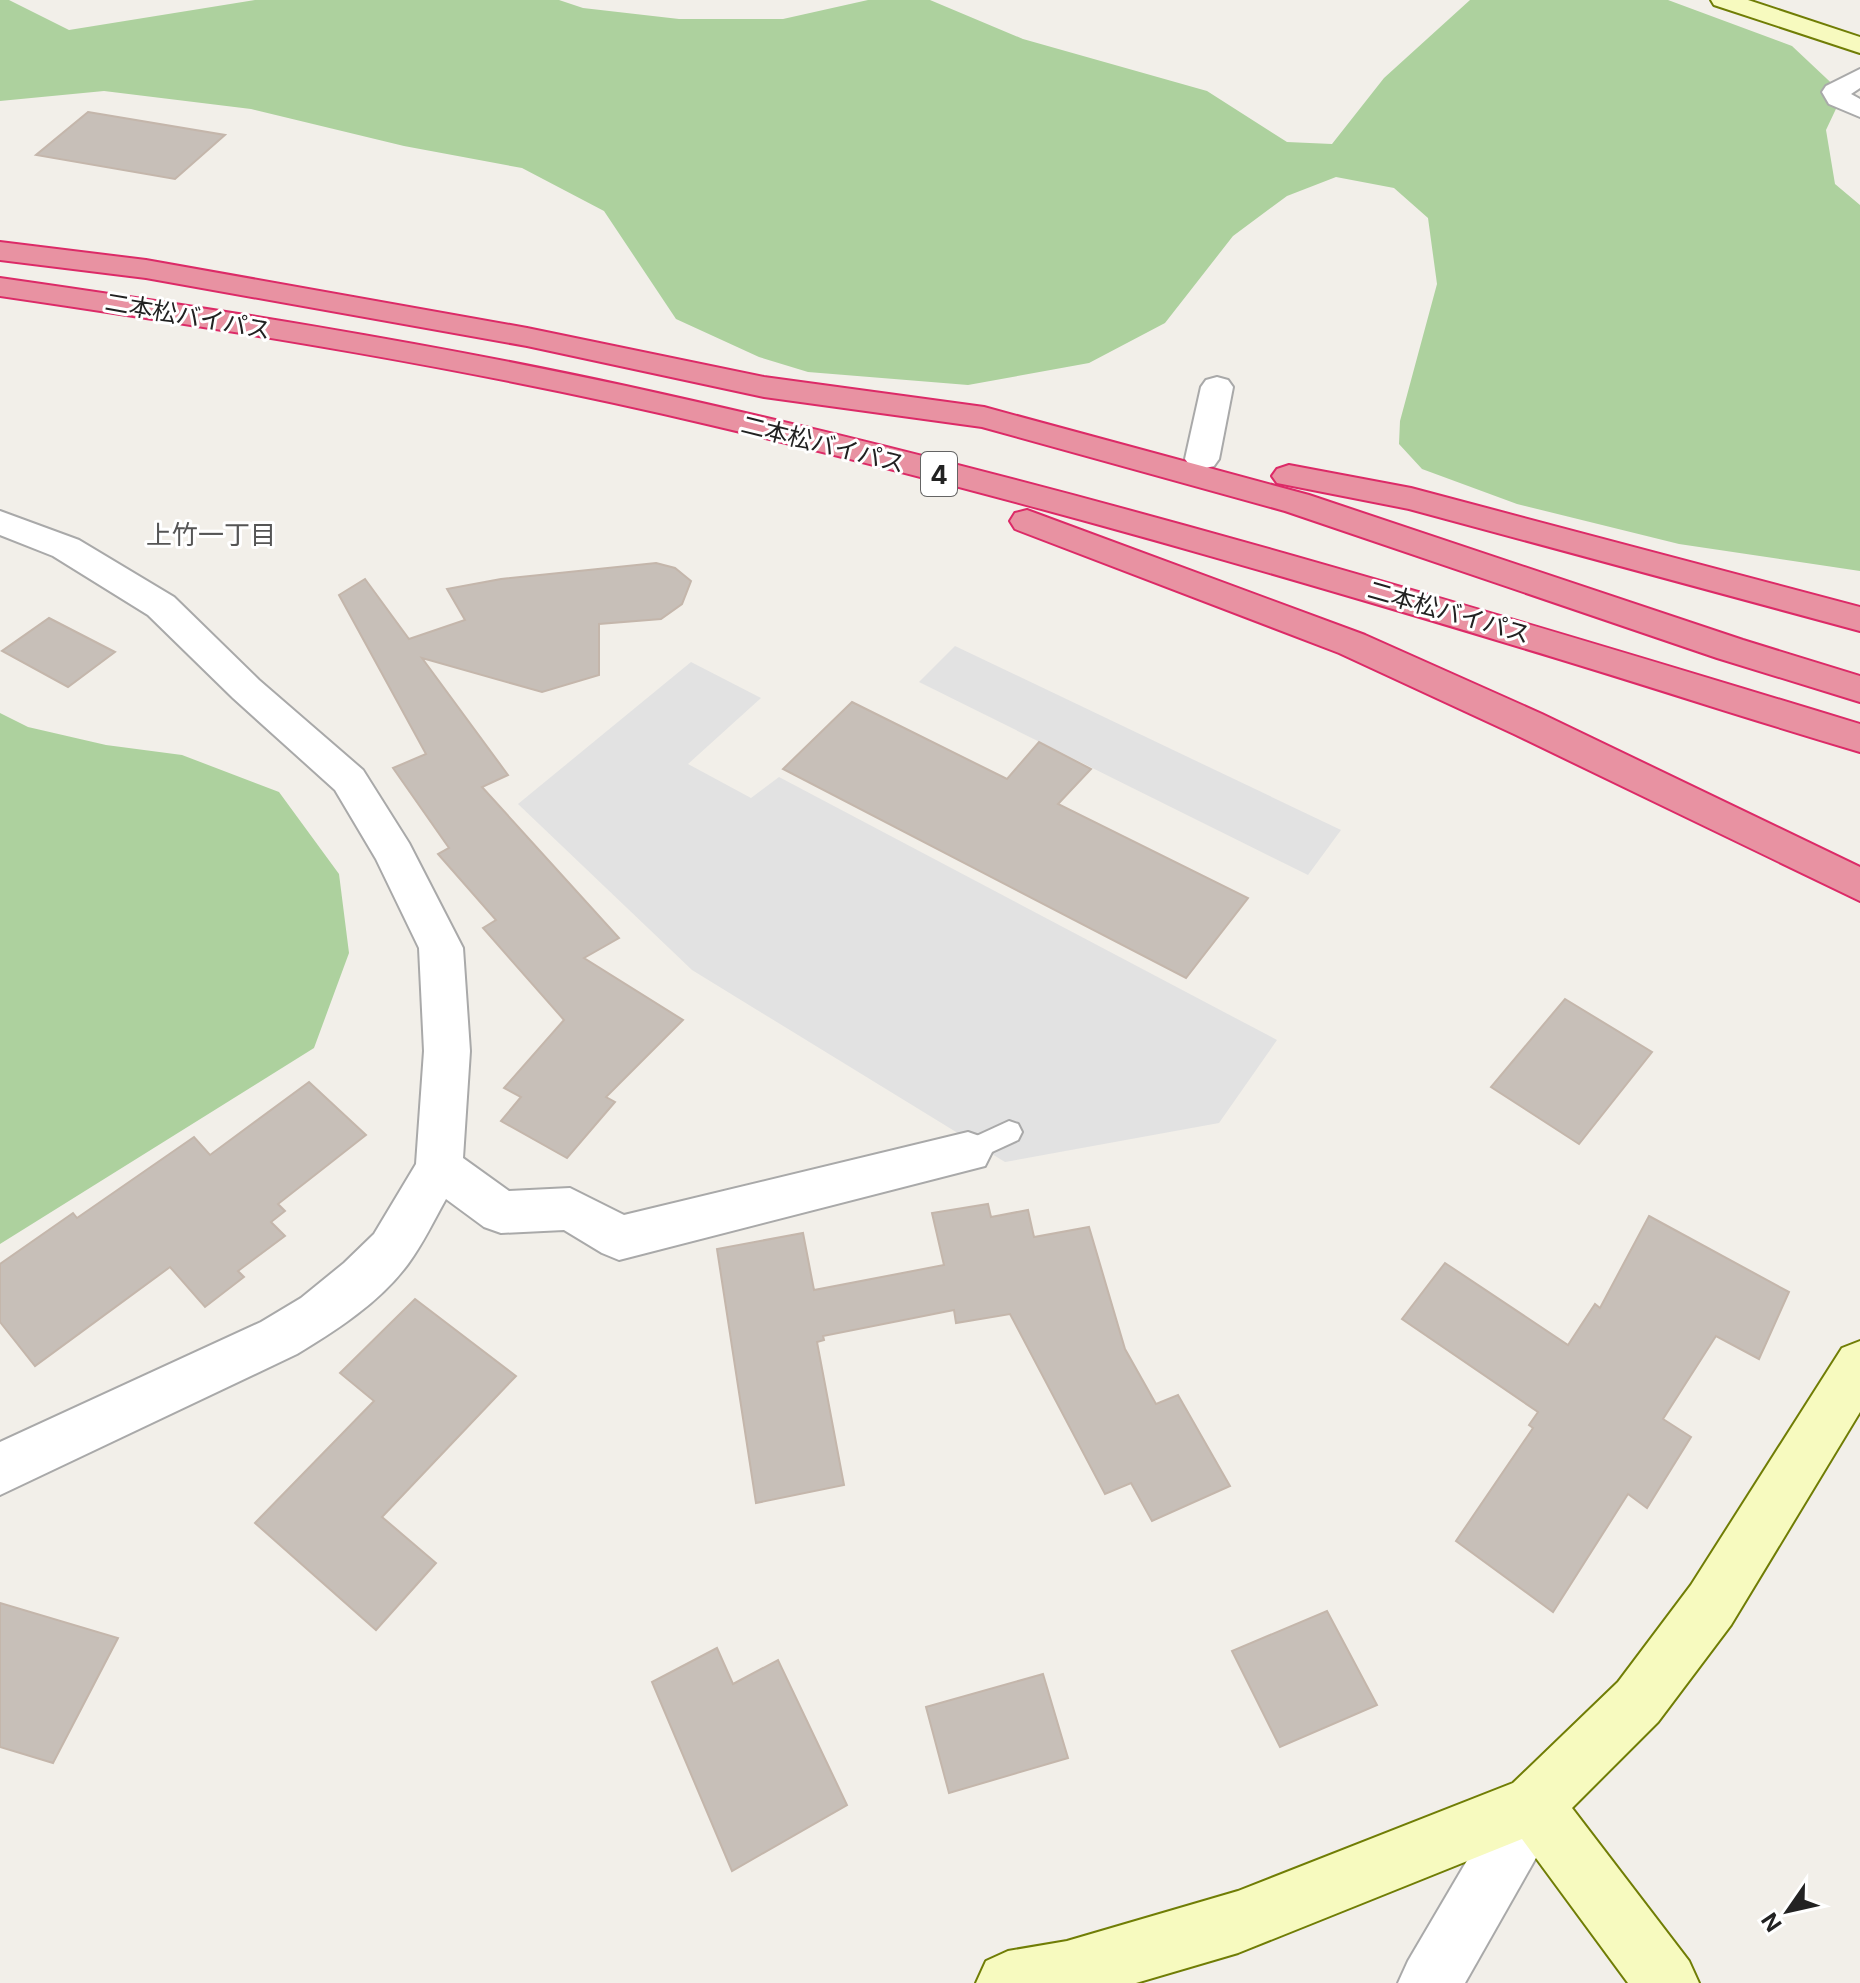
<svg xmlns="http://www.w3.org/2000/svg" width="1860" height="1983" font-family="Inter,'Noto Sans JP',sans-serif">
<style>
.forest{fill:#add19e}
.parking{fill:#e2e2e2}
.building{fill:#c7bfb8;stroke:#c4b6ab;stroke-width:2}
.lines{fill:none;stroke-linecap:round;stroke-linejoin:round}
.lane-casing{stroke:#a9a9a9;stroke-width:4}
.street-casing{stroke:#a9a9a9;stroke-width:4}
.secondary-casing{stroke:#707d05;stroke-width:4}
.highway-casing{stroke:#dc2a67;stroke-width:4}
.lane{fill:#fff;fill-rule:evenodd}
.street{fill:#fff;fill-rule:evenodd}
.secondary{fill:#f7fabf;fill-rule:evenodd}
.highway{fill:#e892a2;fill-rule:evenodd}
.labels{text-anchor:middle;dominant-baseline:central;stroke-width:6;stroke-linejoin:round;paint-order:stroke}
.far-street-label{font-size:24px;fill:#222;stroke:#fff}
.shield{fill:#fff;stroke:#646464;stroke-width:2}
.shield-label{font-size:26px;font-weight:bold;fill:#222}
.far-neighbourhood-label{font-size:26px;fill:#555;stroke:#fff}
</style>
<rect width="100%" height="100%" fill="#f2efe9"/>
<g class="forest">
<polygon points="0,0 9,0 69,30 255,0 559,0 583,8 679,19 783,19 868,0 930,0 1023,39 1207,91 1287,142 1332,144 1384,78 1470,0 1668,0 1792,46 1843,94 1826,130 1835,184 1860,205 1860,571 1679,544 1517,504 1422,469 1399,444 1400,421 1437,284 1428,218 1394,188 1336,177 1287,196 1233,236 1165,323 1089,363 968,385 808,372 759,357 676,319 604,211 522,168 404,146 251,109 104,91 0,101"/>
<polygon points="0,713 28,727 106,745 182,755 279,792 339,874 349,953 314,1048 0,1244"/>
</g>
<g class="parking">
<polygon points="955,646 1341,830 1308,875 919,682"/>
<polygon points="691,662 761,698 688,764 751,798 779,777 1277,1040 1219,1123 1005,1162 692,970 518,804"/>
</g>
<g class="building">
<polygon points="88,112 225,135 175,179 36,155"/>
<polygon points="656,563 675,568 691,581 682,604 661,619 599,624 599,675 542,692 422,658 508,775 482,787 619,938 584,958 683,1020 606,1097 615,1102 567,1158 501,1121 521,1097 504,1088 564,1020 483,928 496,920 438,854 449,848 393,768 426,754 339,595 365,579 409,639 465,620 447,589 501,579"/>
<polygon points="49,618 115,652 68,687 2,651"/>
<polygon points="852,702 1007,779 1039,742 1091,769 1058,804 1248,898 1186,978 783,769"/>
<polygon points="1565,999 1652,1052 1579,1144 1491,1087"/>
<polygon points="309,1082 366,1135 278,1204 285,1211 271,1222 285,1236 238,1271 244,1277 205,1307 170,1267 35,1366 0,1322 0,1264 73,1213 77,1218 194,1137 210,1155"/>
<polygon points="988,1204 991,1217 1028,1210 1034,1237 1089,1227 1125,1349 1156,1404 1178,1395 1230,1486 1152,1521 1131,1483 1105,1494 1010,1314 956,1323 954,1310 823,1336 824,1340 817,1342 844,1485 756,1503 717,1249 803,1233 814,1290 944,1265 932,1213"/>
<polygon points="1649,1216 1789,1292 1759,1359 1716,1336 1663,1419 1691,1437 1647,1508 1628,1494 1553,1612 1456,1541 1533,1428 1529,1425 1538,1412 1402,1319 1445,1263 1568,1345 1595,1304 1600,1308"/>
<polygon points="415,1299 516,1376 382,1517 436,1563 376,1630 255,1523 374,1401 340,1373"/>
<polygon points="0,1603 118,1638 53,1763 0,1747"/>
<polygon points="1327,1611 1377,1705 1280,1747 1232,1651"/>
<polygon points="717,1648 733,1684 778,1660 847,1805 732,1871 652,1682"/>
<polygon points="1043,1674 1068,1758 949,1793 926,1707"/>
</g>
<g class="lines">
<defs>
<polygon id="lane" points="1009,1121 1018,1124 1022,1132 1018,1140 968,1163 959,1160 955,1152 959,1144"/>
<g id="street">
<polygon points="1860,69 1860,88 1851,94 1860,99 1860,117 1829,104 1822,92 1826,86"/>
<polygon points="1217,377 1228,380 1233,387 1219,459 1214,466 1202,469 1190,466 1185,459 1201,387 1206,380"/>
<path d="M0 511 79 540 174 597 259 680 363 770 409 843 463 948 470 1051 463 1158 509 1191 570 1188 624 1215 968 1132 985 1138 992 1152 985 1166 619 1260 602 1253 564 1230 501 1233 484 1227 446 1199C434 1220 423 1244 408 1264 380 1302 337 1330 297 1354L0 1495V1442L261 1322 301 1298 344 1263 374 1234 416 1164 424 1051 419 948 376 859 335 790 233 698 148 615 53 556 0 535Z"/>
<polygon points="1533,1775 1554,1784 1563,1805 1554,1826 1465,1983 1398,1983 1408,1961 1512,1784"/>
</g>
<g id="secondary">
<polygon points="1711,0 1748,0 1860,37 1860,53 1714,5"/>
<polygon points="1860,1341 1860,1412 1731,1625 1658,1722 1572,1808 1689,1961 1699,1983 1628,1983 1522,1839 1238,1953 1136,1983 976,1983 986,1961 1008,1951 1067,1941 1238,1891 1513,1783 1618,1682 1691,1585 1842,1348"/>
</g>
<g id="highway">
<polygon points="0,242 146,260 527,328 764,377 984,407 1309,495 1743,640 1860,676 1860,702 1717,658 1285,511 982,427 764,397 527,346 146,278 0,260"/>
<path d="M0 278C209 308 419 341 626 386 1043 477 1452 600 1860 724V752C1758 722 1658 689 1556 658 1276 573 995 492 711 425 476 369 238 331 0 296Z"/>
<polygon points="1289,465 1411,488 1860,607 1860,631 1409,509 1277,483 1272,476 1277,469"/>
<polygon points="1027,510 1365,635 1542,714 1860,867 1860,901 1514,734 1339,653 1015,529 1010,521 1015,513"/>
</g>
</defs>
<use href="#lane" class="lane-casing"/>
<use href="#street" class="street-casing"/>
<use href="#secondary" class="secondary-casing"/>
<use href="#highway" class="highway-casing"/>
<use href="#lane" class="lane"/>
<use href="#street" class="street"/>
<use href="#secondary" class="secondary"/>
<use href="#highway" class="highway"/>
</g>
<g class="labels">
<g class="far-street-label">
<text transform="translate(188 316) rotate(10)">二本松バイパス</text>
<text transform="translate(823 444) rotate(14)">二本松バイパス</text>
<text transform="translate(1449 612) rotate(16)">二本松バイパス</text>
</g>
<rect class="shield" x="921" y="452" width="36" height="44" rx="6"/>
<g class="shield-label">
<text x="939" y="474">4</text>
</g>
<g class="far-neighbourhood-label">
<text x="211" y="534">上竹一丁目</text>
</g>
</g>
<g transform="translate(1788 1911) rotate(236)" stroke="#ffffff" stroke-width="6" paint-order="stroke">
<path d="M0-6L14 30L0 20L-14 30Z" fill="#222222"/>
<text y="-12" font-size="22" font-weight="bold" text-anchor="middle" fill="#222222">N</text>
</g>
</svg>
